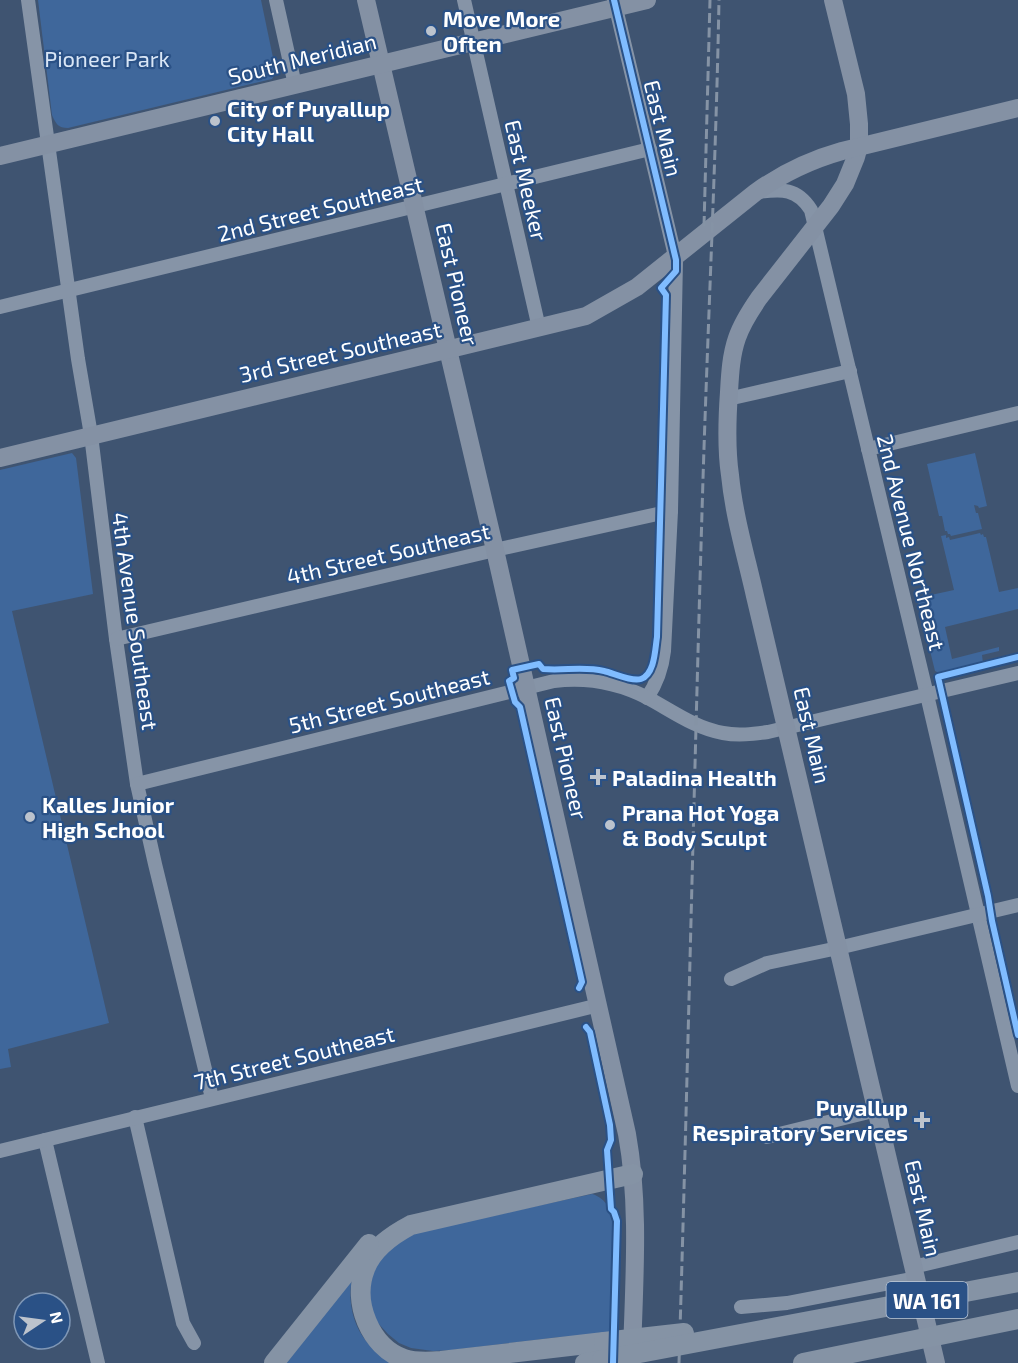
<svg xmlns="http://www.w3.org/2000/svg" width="1018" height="1363" font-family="'Exo 2',sans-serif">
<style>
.green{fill:#3f679b}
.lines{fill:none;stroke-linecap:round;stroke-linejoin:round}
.minor{stroke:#8694a7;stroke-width:14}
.major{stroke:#8491a4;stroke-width:18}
.highway{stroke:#8593a5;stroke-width:20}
.rail{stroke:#8593a5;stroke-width:3;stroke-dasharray:10 4.5;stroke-linecap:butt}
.highway-bridge{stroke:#8593a5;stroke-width:20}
.cycleway-casing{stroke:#2a5186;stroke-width:10}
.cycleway{stroke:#80bcff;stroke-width:6}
.poi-dot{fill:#bcc3cd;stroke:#2a5186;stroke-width:2}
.labels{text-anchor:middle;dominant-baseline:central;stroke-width:4.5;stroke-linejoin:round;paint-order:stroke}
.shield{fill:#2a5186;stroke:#bfcbdb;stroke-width:1.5}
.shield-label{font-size:21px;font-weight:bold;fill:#fff}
.poi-label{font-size:22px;font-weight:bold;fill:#fff;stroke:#2a5186;text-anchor:start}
.park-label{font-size:22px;fill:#d9e6f6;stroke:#2a5186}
.street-label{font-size:22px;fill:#fff;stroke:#2a5186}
</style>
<rect width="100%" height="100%" fill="#3f5471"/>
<g class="green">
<path d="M38 0H261L276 72 272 79 68 128C58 128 56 124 52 115Z"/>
<polygon points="72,453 76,458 93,594 12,611 109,1023 8,1049 11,1067 0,1069 0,470"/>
<polygon points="975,453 987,506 979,508 978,506 974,505 976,513 978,513 982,529 951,536 950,534 948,534 947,531 945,531 942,516 939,516 927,464"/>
<polygon points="980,533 981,535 983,534 984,537 986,537 999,592 1018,588 1018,609 945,627 952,659 999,647 999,651 982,655 983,663 939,673 935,671 917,598 954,590 941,536 946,535 946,538 949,537 950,540"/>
<path d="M592 1194C606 1198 613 1212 615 1225L612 1335 560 1337 452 1350 433 1351 411 1348 399 1343 388 1334 377 1322 372 1310 369 1295 370 1277 386 1249 418 1232Z"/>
<path d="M357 1267C355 1273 352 1279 351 1285 348 1307 356 1336 375 1349 383 1354 391 1358 400 1363H286L300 1346 352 1271Z"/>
</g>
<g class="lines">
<g class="minor">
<polyline points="28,0 78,359 91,435 116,639 137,784 155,864 212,1098"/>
<polyline points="276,0 295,85"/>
<polyline points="464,0 539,328"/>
<path d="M614 0 676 260 671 511 664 651C662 669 657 683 647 698"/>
<path d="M758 192C782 189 797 188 811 210L927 695 1018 1086"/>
<polyline points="0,307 650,149"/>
<polyline points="728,399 850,371"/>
<polyline points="868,449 1018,413"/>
<polyline points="116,639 495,550 671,511"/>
<path d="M137 784 554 681C586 677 619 683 648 698 672 711 695 728 723 733 738 736 753 734 768 732L1018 673"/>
<polyline points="731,979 767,963 838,948 1018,905"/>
<polyline points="135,1117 183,1323 194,1343"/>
<polyline points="767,1137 877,1110"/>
<polyline points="45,1140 98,1363"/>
<polyline points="0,1151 599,1005"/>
<polyline points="913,1267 1018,1242"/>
<polyline points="741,1307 787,1303 916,1278"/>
</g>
<g class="major">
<path d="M366 0 495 550 627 1134C640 1206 634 1281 632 1354"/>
<path d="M833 0 856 94 859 124V146L856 157 845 184 831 206 759 298C750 311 742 323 737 338 731 355 730 374 729 392 727 420 726 448 730 475 734 516 746 556 755 596L936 1363"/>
<polyline points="0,156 647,0"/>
<path d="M0 458 586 316 637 287 756 192C783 173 810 160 842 151L1018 108"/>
</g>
<g class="highway">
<path d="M604 1342 441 1361C429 1362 416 1363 404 1359 370 1347 352 1302 365 1269 373 1248 392 1235 411 1225L633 1174"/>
<polyline points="274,1363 369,1244"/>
<polyline points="585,1363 602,1360"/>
</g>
<g class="rail">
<polyline points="704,226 710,0"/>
<path d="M679 1363C688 1068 694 774 703 479 708 320 716 160 719 0"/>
</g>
<g class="highway-bridge">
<polyline points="604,1342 684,1333"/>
<polyline points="602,1360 1018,1282"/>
<polyline points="803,1363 1018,1319"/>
</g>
<defs>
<g id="cycleway">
<polyline points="1018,657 938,677 988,896 992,921 1018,1035"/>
<path d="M579 988 582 982 520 707 515 702 509 681 514 678 512 670 539 664 543 669C564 671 583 666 604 671 613 673 632 682 641 679 655 674 655 649 657 637L666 295 661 288 676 271V260L614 0"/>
<polyline points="586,1027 590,1032 610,1125 611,1140 607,1150 611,1209 614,1212 617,1221 613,1363"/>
</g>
</defs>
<use href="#cycleway" class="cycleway-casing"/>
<use href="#cycleway" class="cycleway"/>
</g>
<g class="poi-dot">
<circle cx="431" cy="31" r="6"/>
<circle cx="215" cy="121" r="6"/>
<path d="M595 768h6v6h6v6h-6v6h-6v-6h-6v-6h6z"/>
<circle cx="30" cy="817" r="6"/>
<circle cx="610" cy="825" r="6"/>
<path d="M919 1111h6v6h6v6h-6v6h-6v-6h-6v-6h6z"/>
</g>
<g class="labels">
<rect class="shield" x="886.5" y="1282" width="81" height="36" rx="4.5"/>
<g class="shield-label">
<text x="927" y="1300">WA 161</text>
</g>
<g class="poi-label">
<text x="443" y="18">Move More<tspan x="443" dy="25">Often</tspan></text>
<text x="227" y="108">City of Puyallup<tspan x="227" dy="25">City Hall</tspan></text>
<text x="612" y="777">Paladina Health</text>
<text x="42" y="804">Kalles Junior<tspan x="42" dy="25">High School</tspan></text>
<text x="622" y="812">Prana Hot Yoga<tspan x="622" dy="25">&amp; Body Sculpt</tspan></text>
<text x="908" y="1107" text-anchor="end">Puyallup<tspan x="908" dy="25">Respiratory Services</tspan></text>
</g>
<g class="park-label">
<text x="107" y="58">Pioneer Park</text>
</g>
<g class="street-label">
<text transform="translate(302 58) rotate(-14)">South Meridian</text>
<text transform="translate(664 128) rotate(76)">East Main</text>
<text transform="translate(527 180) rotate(77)">East Meeker</text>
<text transform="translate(320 208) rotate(-14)">2nd Street Southeast</text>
<text transform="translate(458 284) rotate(77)">East Pioneer</text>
<text transform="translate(340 351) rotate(-13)">3rd Street Southeast</text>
<text transform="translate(912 542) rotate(76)">2nd Avenue Northeast</text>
<text transform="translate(388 553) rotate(-13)">4th Street Southeast</text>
<text transform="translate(136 621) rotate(82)">4th Avenue Southeast</text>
<text transform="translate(389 700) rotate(-14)">5th Street Southeast</text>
<text transform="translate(813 735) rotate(77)">East Main</text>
<text transform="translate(567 758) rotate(77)">East Pioneer</text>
<text transform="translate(294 1057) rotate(-14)">7th Street Southeast</text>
<text transform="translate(924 1208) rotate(77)">East Main</text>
</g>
</g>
<g transform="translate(42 1321) rotate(77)"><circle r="28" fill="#2a5186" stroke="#7f97b6" stroke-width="1.5"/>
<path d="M0-4.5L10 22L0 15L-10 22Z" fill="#bcc3cd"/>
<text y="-9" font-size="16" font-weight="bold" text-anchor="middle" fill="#ffffff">N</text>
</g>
</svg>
